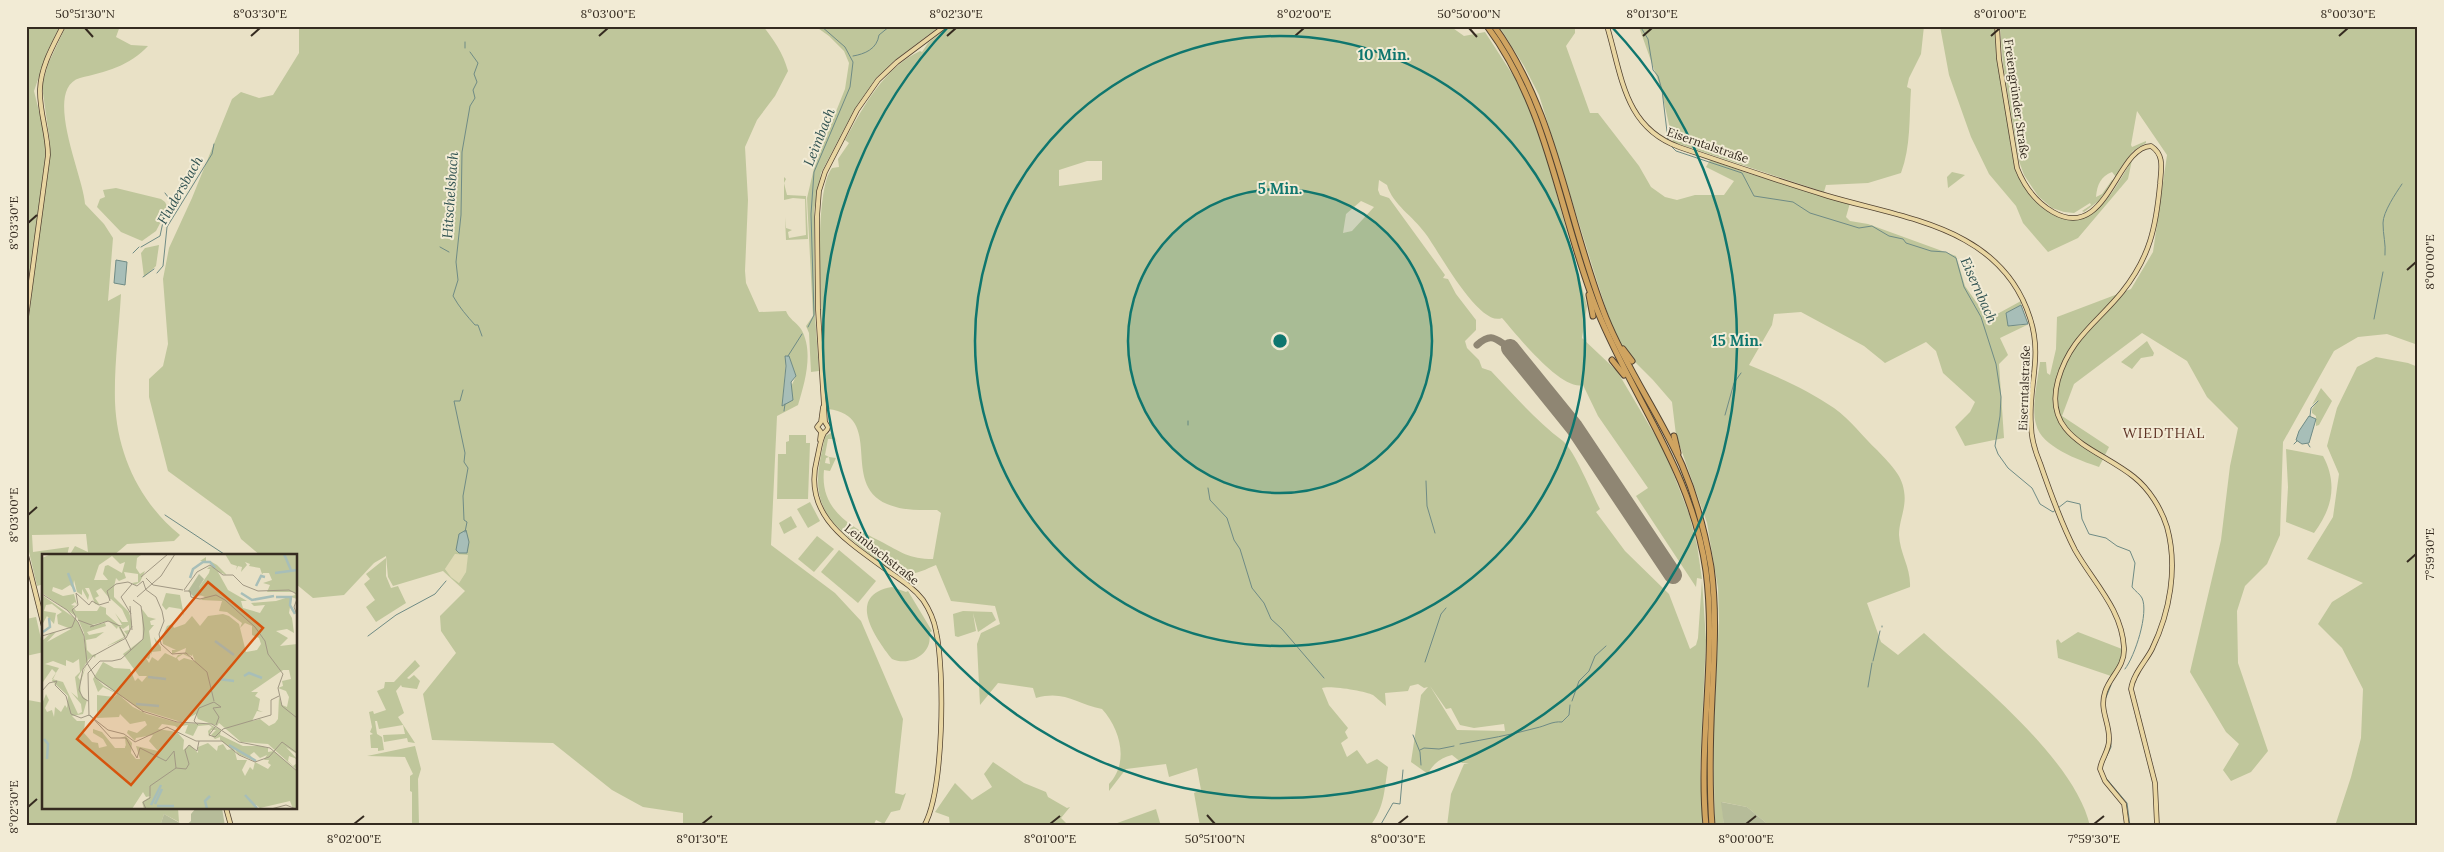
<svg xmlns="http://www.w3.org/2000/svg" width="2444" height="852" font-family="Lora,serif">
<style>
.farmland{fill:#ded9b4}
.green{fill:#bfc69b;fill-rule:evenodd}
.cemetery{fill:#b6bc99}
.water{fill:#a7beb8;stroke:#6f8b85}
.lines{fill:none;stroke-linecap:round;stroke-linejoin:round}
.stream{stroke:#6f8b85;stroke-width:1}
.taxiway{stroke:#8f8673;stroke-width:7}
.runway{stroke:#8f8673;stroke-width:18}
.major-casing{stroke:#514231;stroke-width:5.5}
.highway-casing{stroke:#514231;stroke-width:7}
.major{stroke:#e9d6a2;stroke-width:4}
.highway{stroke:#d0a460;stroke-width:5}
.ticks{fill:none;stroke:#352b20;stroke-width:2}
.ring{fill:none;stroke:#0f766e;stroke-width:2.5}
.labels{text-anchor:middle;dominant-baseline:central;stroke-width:4;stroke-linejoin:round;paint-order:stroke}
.street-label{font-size:12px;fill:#352b20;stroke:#f2ebd5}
.water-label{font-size:14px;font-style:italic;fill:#315352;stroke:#f2ebd5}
.neighbourhood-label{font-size:14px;letter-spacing:1px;fill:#5d3224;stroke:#f2ebd5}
.inset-river{fill:none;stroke:#a7beb8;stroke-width:2.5}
.inset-road{fill:none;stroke:#a19884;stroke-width:1}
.view{fill:#d6540e;fill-opacity:0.15;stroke:#d6540e;stroke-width:2.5}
.inset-edge{fill:none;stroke:#352b20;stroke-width:2.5}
.centre{fill:#0f766e;stroke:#f2ebd5;stroke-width:2.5}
.ring-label{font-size:15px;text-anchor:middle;font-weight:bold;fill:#0f766e;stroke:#f2ebd5;stroke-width:4;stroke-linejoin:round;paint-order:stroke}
.neatline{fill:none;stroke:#352b20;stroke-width:2}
.ticks-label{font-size:12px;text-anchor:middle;fill:#352b20}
</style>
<rect width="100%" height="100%" fill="#e9e1c6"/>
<polygon class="farmland" points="455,554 469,554 466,572 459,583 451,577 445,569"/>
<g class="green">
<polygon points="26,26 60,26 48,50 34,91 45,136 46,153 26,304"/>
<path d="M66 26H120L116 37 131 45 148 46C130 66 105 72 80 78 42 89 84 178 85 204L104 224 113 238 108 301 121 294C119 329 114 366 115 402 117 454 140 503 180 535L174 541 127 544 113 556H69L75 546 88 552 86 534 32 535 33 552 69 547 67 556H44V584L37 586 26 539V340L50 143 42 86 48 64Z"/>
<path d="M299 26H763C774 40 783 53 788 71L775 96 757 120 745 147 748 200 745 271 746 283 759 312 786 311C789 319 796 322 801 329 814 351 805 382 798 405L777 416 771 545 835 593 861 621 903 719 895 793 903 795 906 793 900 810 891 812 884 824 876 820 873 826H683V813L643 807 612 790 553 743 432 740 423 694 456 653 441 631 440 616 465 591 443 571 393 586 388 577 386 556 374 563 344 595 313 598 296 584V556H261L241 539 231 517 168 471 149 397V379L163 366 168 344 163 279 169 248 192 198 232 99 241 92 259 98 273 95 299 53ZM789 356 796 376 782 406 786 362ZM455 554 468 555 466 572 459 583 451 577 445 569Z"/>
<polygon points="815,26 940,26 894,61 876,78 854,110 821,173 814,211 815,316 819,371 811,372 809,333 806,326 813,316 807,198 815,164 845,89 849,63 844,51 829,36"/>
<path d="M949 26H1450L1464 36 1485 32 1518 83 1531 111 1548 162 1587 306 1582 338 1617 371 1665 452 1689 514 1697 545 1702 579 1697 578 1696 587 1636 496 1648 488 1598 416 1583 385C1561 391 1516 334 1502 318 1479 328 1437 248 1425 233 1413 216 1393 205 1387 185L1379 180 1378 190 1380 195 1389 198 1445 275 1443 278 1448 279 1456 294 1476 320V330L1465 341 1467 348 1479 360 1482 368 1491 371C1514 395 1536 421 1563 441 1575 451 1592 494 1600 509L1596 512 1625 551 1669 594 1690 649 1696 645 1698 638 1702 580 1706 640 1700 768 1703 826H1447L1451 794 1464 764 1469 763H1462L1452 755C1441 758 1433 763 1428 774L1411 762 1421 695 1428 687 1424 688 1418 684 1410 686 1408 691 1385 693 1386 706C1381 702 1377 698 1373 695 1366 691 1329 685 1322 688L1329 705 1348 728 1345 732 1348 738 1341 743 1347 757 1357 750 1367 764 1377 759 1388 767C1384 790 1385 807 1370 826H1200L1194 793 1201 790 1197 768 1169 777 1166 764 1126 769 1109 791V784C1129 763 1121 730 1102 709 1076 704 1065 690 1036 698L1033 688 998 683 980 705 977 644 981 633 1000 624 995 606 951 601 936 565C924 570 912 577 899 573 888 571 836 528 829 518 826 513 823 506 821 501 814 478 821 458 825 436L831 433 838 442 835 439H828L825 455 829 457 826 458 825 463 830 464 829 457 836 458 830 471 824 470C820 508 847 525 880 541 901 552 909 559 933 559L941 513 937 510C921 510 903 511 887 504 839 483 886 416 828 409 825 366 809 197 832 168L839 167 838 159 849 143 845 140C863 107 884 68 920 51L922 52 928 43ZM1087 161H1102V180L1059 186V170ZM1361 201 1374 207 1352 231 1343 233 1346 214ZM1430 686 1446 709 1451 708 1460 725 1474 728 1504 724 1505 731 1457 730Z"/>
<path d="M1499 26H1575V33L1566 46 1590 113H1598L1639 166 1651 187 1665 197 1677 200 1695 195H1724L1734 181 1706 167 1710 160 1750 174 1850 203 1846 217 1850 221 1868 224 1956 256 1965 286 1988 319 2021 301V305L2006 313 2010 326 2027 325 2000 338 2008 355 1999 364 2004 438 1965 446 1955 427 1970 412 1975 402 1943 373 1936 351 1926 342 1885 363 1864 346 1801 312 1774 314 1772 325 1749 365C1778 377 1808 390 1834 408 1850 419 1863 437 1877 450 1888 462 1902 474 1904 491 1907 507 1899 520 1899 535 1900 554 1911 568 1910 587L1867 603 1881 642 1898 655 1924 633C1974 679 2075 759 2090 826H1770L1747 807 1722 802 1724 826H1715L1713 740 1719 620 1718 588 1707 523 1676 435 1672 402 1653 380 1623 350 1610 321 1596 278 1539 95 1524 66Z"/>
<path d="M1634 26H1924L1921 54 1909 78 1907 87 1911 89C1909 118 1911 146 1901 173L1868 183 1826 185 1824 192 1673 142 1661 89 1639 27Z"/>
<path d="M1940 26H1995C1997 59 2002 92 2008 125 2010 140 2011 158 2018 173 2031 204 2064 235 2097 209 2112 197 2122 176 2132 160L2128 179 2078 238 2048 252 2023 223 2016 206 1989 174 1971 137 1949 75Z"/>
<path d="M2000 26H2418V345L2387 334 2358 337 2334 351 2283 442 2280 535 2267 564 2245 586 2237 611 2238 663 2268 751 2251 772 2231 781 2223 770 2239 744 2226 732 2190 672 2221 540 2230 466 2238 428 2207 397 2187 361 2142 333 2074 384 2062 416 2109 447 2099 467C2079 460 2041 447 2036 424 2031 408 2038 379 2040 362H2046L2047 373 2050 375 2056 349 2057 317 2131 289 2153 252 2167 155 2137 111 2131 145 2132 147 2146 141V143L2133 151 2116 177 2112 172C2101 176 2097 185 2096 197L2102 194 2112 180 2114 181 2100 200 2084 212 2082 211 2091 205 2090 203 2074 213 2064 212 2052 208 2038 196 2024 175 2019 161 2003 65Z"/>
<polygon points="1952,172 1965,175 1948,188 1947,177"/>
<polygon points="784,177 786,179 784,183 787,195 806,196 808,239 786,240 785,217 786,228 792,230 788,232 789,238 806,235 805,199 793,198 784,200"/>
<polygon points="116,188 161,199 165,202 168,208 156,231 142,241 121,232 97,207 100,199 105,197 103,190"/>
<polygon points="159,245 156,266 144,277 141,253 145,248"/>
<polygon points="2147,341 2154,353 2153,356 2141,358 2132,369 2121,362"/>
<polygon points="2376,357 2408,363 2418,367 2418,826 2335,826 2351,777 2361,738 2363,689 2342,648 2318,624 2332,602 2363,583 2307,559 2333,517 2339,474 2327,446 2337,408 2357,367"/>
<polygon points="2321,388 2332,401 2319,425 2316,426 2316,416 2312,413 2312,409 2318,400 2312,405"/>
<polygon points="789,435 806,435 806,443 810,443 808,499 777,499 778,454 786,454 786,442 789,441"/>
<path d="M2286 449 2323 456C2338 484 2332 509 2314 533L2286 522 2288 487Z"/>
<polygon points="810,502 820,521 808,528 797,509"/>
<polygon points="791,516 797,527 784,534 779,523"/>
<polygon points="817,536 834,549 814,572 798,559"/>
<polygon points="839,550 876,581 858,603 821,572"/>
<polygon points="386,558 386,576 391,588 398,586 406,603 376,622 366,607 375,600 364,584 370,579 366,574"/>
<path d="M892 587 906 592 908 591 932 631 929 633C934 653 910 667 892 659 874 636 846 595 892 587Z"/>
<polygon points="963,611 992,612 996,620 978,632 973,613 976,631 958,637 955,636 953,614"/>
<polygon points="36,617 44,652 26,656 26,619"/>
<polygon points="2078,632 2122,649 2121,660 2111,676 2058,658 2056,641 2058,639 2061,643"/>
<polygon points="415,660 420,666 407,678 409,679 414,675 420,681 417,689 402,687 401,685 396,691 404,713 398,717 415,743 408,742 407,738 384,742 383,735 405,734 403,725 379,729 377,721 375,721 377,734 382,737 384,750 378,751 378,748 371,748 370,735 373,734 370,732 372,727 369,712 373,711 374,714 386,710 377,691 384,688 385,682 394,682"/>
<polygon points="26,692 28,700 44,703 44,808 178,808 179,822 164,814 160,826 26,826"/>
<polygon points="415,746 421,769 418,779 419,826 412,826 412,792 410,791 410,776 413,774 405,757 367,756"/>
<polygon points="993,762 1024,783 1046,792 1048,797 1067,808 1070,807 1061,818 1069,826 950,826 949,817 935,812 955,783 972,800 992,787 984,774"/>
<polygon points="1156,809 1161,826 1109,826"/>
</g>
<g class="cemetery">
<polygon points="1721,802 1747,807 1770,826 1724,826"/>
<polygon points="196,808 222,808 225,826 160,826 164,814 185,826 191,821 191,814"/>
</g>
<g class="water">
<polygon points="116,260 127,262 125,285 114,283"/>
<polygon points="2021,305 2028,324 2008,326 2006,313"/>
<polygon points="785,356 789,356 796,376 791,382 793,400 782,406 786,366"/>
<polygon points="2309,416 2316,419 2309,443 2302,444 2296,440 2299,431"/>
<polygon points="466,530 469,542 467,553 459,553 456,550 459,534"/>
</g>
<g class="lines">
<g class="stream">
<polyline points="1640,26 1648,39 1653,70 1658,76 1662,90 1668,140"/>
<polyline points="465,42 465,48"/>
<path d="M470 52 478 63 474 74 477 82 473 90 475 98 470 106 462 152 461 215 456 262 458 280 453 296C459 307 467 316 475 325H478L482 336"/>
<path d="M853 56C865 54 877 49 879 35L890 26"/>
<path d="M1669 144 1676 151 1742 173 1754 196 1793 202 1810 213 1859 228 1872 226 1889 236 1903 239 1906 243 1931 251 1946 252 1956 258 1964 287 1981 317 1996 364 2001 397 2000 416 1995 446 1998 454 2008 468 2032 488 2040 504 2053 512 2067 501 2080 504 2082 519 2089 534 2106 538 2117 546 2130 551 2135 563 2132 587C2135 591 2140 594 2142 598 2149 613 2135 656 2125 669"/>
<polyline points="165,193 168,197"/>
<polyline points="141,247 160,236 163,222 172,205 170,200"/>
<polyline points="440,247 449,252"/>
<polyline points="133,253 139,247"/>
<path d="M2385 255C2386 244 2383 235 2383 223 2383 212 2396 193 2402 184"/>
<polyline points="157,273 163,266 167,227 212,154 214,144"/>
<polyline points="143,277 154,269"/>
<polyline points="2374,319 2383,272"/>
<polyline points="808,327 814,315 811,214 814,172 850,87 853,62 845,47 821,26"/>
<polyline points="788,356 802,334"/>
<polyline points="463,390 460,401 454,401 465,453 464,462 468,468 463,496 464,520 467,522 465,532"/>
<polyline points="784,411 785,404"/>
<polyline points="1725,415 1734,383 1741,373"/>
<polyline points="2310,416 2311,408 2318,401"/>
<polyline points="1188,421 1188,425"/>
<polyline points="2294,444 2297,441"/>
<polyline points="2308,444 2310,447"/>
<polyline points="1426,481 1427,506 1435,533"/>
<polyline points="1208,488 1210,500 1227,518 1234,540 1240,549 1252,588 1264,603 1271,619 1282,629 1324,678"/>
<polyline points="165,515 227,556"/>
<polyline points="1882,627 1882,626"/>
<polyline points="368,636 396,615 435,594 446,581"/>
<polyline points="1873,661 1880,631"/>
<polyline points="1425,662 1441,614 1446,608"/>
<polyline points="1868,687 1872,663"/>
<polyline points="2105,700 2111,685"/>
<polyline points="1572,701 1579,681 1589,671 1595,656 1606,646"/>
<polyline points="1413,735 1420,752 1421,765"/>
<path d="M1460 744C1486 739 1511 735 1536 728 1546 726 1552 721 1562 722L1569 715 1570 705"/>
<polyline points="1420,750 1424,748 1439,749 1454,746"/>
<polyline points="2103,764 2111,747 2110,729"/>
<polyline points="2106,778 2127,803 2130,826"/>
<polyline points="1380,826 1393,803 1400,804 1403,770"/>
</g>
<path class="taxiway" d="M1477 345C1492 332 1495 339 1510 348"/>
<polyline class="runway" points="1510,348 1574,427 1673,575"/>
<defs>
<g id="major">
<path d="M1607 26C1622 76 1624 127 1679 147 1729 164 1778 181 1828 196 1906 219 2001 227 2030 318 2043 358 2028 386 2031 424 2031 437 2035 451 2040 463 2050 492 2061 523 2075 550 2093 582 2122 609 2124 648 2125 667 2110 676 2105 692 2099 710 2110 723 2109 740 2109 751 2101 759 2100 769L2105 781 2124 804 2127 826"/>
<path d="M1997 26 1999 59 2017 168C2024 186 2036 202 2053 212 2107 243 2116 147 2151 146 2165 155 2161 169 2160 184 2156 227 2150 257 2122 292 2097 323 2070 338 2058 380 2042 438 2098 448 2134 477 2149 489 2161 508 2167 527 2178 567 2170 612 2152 649 2146 661 2133 674 2131 689L2155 783 2157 826"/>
<path d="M26 318 48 155C48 133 39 111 40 89 41 66 53 46 63 26"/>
<polyline points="820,440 821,432 817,427 821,422 823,407"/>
<polyline points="26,555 44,627"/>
<polyline points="226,808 231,826"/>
<path d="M924 826C944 791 945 671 936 631 934 620 929 609 923 600 914 588 901 580 888 571 849 542 802 516 817 459 819 451 820 440 824 433 826 431 828 430 828 427L825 422 818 310 817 217 819 191 825 172 857 110 878 80 897 62 945 26"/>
</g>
<g id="highway">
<path d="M1487 26C1550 111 1559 215 1597 310 1634 401 1692 471 1706 571 1717 656 1698 741 1706 826"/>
<path d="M1494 26C1557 113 1567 221 1606 318 1627 370 1660 415 1682 465 1696 498 1705 532 1711 567 1717 611 1714 655 1712 698 1710 741 1709 783 1712 826"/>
<polyline points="1589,295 1593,316"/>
<polyline points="1623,349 1632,361"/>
<polyline points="1612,360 1624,375"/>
<polyline points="1674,436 1678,453"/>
</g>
</defs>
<use href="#major" class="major-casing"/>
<use href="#highway" class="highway-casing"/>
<use href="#major" class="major"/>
<use href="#highway" class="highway"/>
</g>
<path class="ticks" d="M85 28 93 37M1469 28 1477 37M251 36 260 28M599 36 608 28M947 36 956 28M1295 36 1304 28M1643 36 1652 28M1991 36 2000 28M2339 36 2348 28M28 223 37 215M2407 270 2416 262M28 515 37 507M2407 562 2416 554M28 807 37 799M1207 815 1215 824M354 824 364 816M702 824 712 816M1050 824 1060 816M1398 824 1408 816M1746 824 1756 816M2094 824 2104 816"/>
<circle cx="1280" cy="341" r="152" fill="#0f766e" fill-opacity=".12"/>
<g class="ring">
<circle cx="1280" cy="341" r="152"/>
<circle cx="1280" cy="341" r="305"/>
<path d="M1611 26A457 457 0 1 1 949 26"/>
</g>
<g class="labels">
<g class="street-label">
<text transform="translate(2017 99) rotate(82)">Freiengründer Straße</text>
<text transform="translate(1708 145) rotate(19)">Eiserntalstraße</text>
<text transform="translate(2024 388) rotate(-88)">Eiserntalstraße</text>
<text transform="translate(882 554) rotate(38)">Leimbachstraße</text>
</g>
<g class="water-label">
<text transform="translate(819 137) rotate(-68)">Leimbach</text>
<text transform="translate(180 190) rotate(-60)">Fludersbach</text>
<text transform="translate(450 195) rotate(-86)">Hitschelsbach</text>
<text transform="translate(1979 290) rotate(66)">Eisernbach</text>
</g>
<g class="neighbourhood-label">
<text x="2164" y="433">WIEDTHAL</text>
</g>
</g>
<g transform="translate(42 554)">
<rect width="255" height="255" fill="#e9e1c6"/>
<path d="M9 0 99 1 95 4 94 14 98 20 103 17 98 28 93 31 90 29 96 28V20L82 18 84 24 77 27 74 24 72 33V43L87 58 90 69 87 79 85 81 82 77 87 76V71L81 75 77 72 84 82 78 87 65 92 82 83 76 72 75 75 67 67 45 72 63 69 64 72 45 78 47 81 62 78 54 84 44 86 45 96 50 101 54 100 53 104 51 102 46 106 36 123 38 126 45 109 38 130 39 141 45 146 41 160 30 162 35 167H43L42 179 50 188 56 189 57 194 65 192 61 185 51 179V175L60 178 73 194H83V191L84 193 83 184H78L84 182 90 189 89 199 94 205H98L94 192 116 197 107 187 111 181 94 184 93 187 85 179 86 176 95 179 105 171 103 167 88 170 78 160 77 163 55 164V141L72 143 75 140 61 133 56 138 51 125 61 108 72 114 88 115 93 127 96 124 100 128 105 122H97L81 100 101 85 100 55 106 63 114 65 108 67 109 71H112L107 77 110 96 114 90 112 83 119 93V97L110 98V101L109 98 107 105 104 104 107 109 110 103 116 107 123 99 134 104 136 101 143 99 146 101 149 104 141 100 135 104 137 107 142 104 153 107 150 100V102L143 99 144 94 130 100V96H134L121 90 120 83 125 72 130 70 132 74 143 70 150 62 158 72 166 62 181 60 187 62 197 70 204 98 215 96 219 90 217 84 210 81V72L203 69 198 74 200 69 196 66 185 58 177 57 180 47 159 46 163 43 158 41 157 33 167 19 168 15H165L168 12 173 14 168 8 158 7 164 3V7H168L175 11 185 21 176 18 186 36 205 47H199L201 54 218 59 223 51 212 52 209 49 234 47 253 41 252 38H225L228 31 221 29 230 26 227 19H221L214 30 220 20 218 14 207 12 208 10 203 8 205 11 199 18 200 13 196 12 194 16 195 12 189 10 183 0H255V45L249 43 248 50 251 59 248 53 247 59 250 64 252 79 245 75 234 77 246 84 238 92 255 90V200L244 193 255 205 247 202 246 207 251 212 255 209V216L226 190 199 188 177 169 175 172 156 165 154 160 139 168 97 155 55 125 62 132 76 140 91 153 105 160 137 169 167 170 179 176 178 181 201 192H219L226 194V198L232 197 255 217V255H251L248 247 218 254 214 251 213 255H102L100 248 109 242 104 243 101 238 90 255H0V150L4 140 7 146 3 154 5 158 10 156 12 163 13 153 19 158 23 151 25 154 26 142 10 127 14 119 10 115 1 128 0 137V87L9 79 14 78 5 88 29 75 16 70 15 61 20 58 10 50 4 51 2 57 14 59 12 70 5 62 0 71V41L34 65 41 78 44 101 42 79 35 63 0 39V4ZM70 2 78 10 83 8 80 19 66 11 63 12 61 20 66 26H52L57 11ZM32 26 35 38 40 41V35L46 46 47 41 43 34H47L53 50 58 51 53 44 57 42 54 37 59 34 68 45 66 48 69 45 80 55 86 68H80L73 59 80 71H77L64 60V54L58 52 55 57H34L31 53 34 52 29 51 33 48 35 51 32 40 21 42 10 37 11 33 20 36 28 31 31 34ZM37 105 38 118 33 123 36 144 29 138 39 150 40 158 36 160 21 128 10 125 17 114 3 110 11 107 24 112V106L31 109ZM241 116H247L249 125 240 127 241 132 236 134 244 137 247 143 245 153 240 151 237 143 236 165 233 169 227 172 218 165 210 167 215 157 221 158 216 156 218 145 213 142 216 138H209ZM120 170 133 172 138 176 139 172 146 171 143 179 151 182 156 172 167 171 170 173 166 177 167 183 169 176H174L169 181 173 185 178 183V186L190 195 185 196 181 190 176 192 175 197 166 189 156 193V199L148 191 141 196 142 186 135 178 116 175ZM192 194 196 200 213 207 208 201 212 198 218 204 225 201 222 206H227L226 209 229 211 226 215 213 208 211 216 208 213 203 222 200 216 205 206H195ZM124 39 138 41 142 62 139 55 127 53 124 56 120 51Z" fill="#bfc69b" fill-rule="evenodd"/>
<path d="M157 20 162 25 157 33 160 41 152 43 146 37Z" fill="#b6bc99"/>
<path class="inset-river" d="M242 0 249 16M26 19 33 38M233 19 255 16M148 24 151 15 161 8H168L173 14M214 32 219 22 223 23M199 39 210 46 232 42M234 43H249L248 51 253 60M1 78 8 73 7 64M173 87 192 101M202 122 207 119 220 124M106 123 124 125M177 125 192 127M94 150 117 152M2 185 6 190 5 205M187 191 214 207M203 241 215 254M113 250 120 235M109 251 119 231M115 252H132M165 255 163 247 168 242"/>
<path class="inset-road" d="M99 23 126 0M104 24 111 31 141 36M103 35 114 43 120 57 122 67 117 80 119 90 130 100 144 99 151 105M142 36 155 18 168 11 181 21H191L201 31 216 37 247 36 255 40M142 37H148L149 43 158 45 174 41 183 46 213 73 223 87 226 100 241 120 236 134 240 152 255 164M0 40 25 56 36 68 42 82 45 109 54 124 102 158M95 43 119 22 133 0M255 45 252 53 255 61M68 47 65 37 74 30 86 28 95 32 101 27 104 36M88 52 90 76M89 60 79 43 90 30M36 66 52 72M48 73 66 67 78 72M78 73 89 96M0 82 30 73 34 63 30 56 36 51 34 39 47 51 50 47 57 51 67 48M89 96 101 85 102 75 99 52 91 46M149 104 165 118 172 147M70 107 79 105 89 96M0 137 7 129 15 127 13 131 24 142 29 160 39 164 47 161M46 147 41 144 37 136 41 115 51 102 84 84 90 72M172 148 179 153 171 154 177 163 174 171M100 157 135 168 170 170 197 188 228 194 255 217M47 161 66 176 82 180 93 188 125 173 154 187H171M48 161 69 184H84L95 204 98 194 124 207 132 197 134 214 108 232V244L101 248 104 255M47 162 46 119 58 107H70M156 171 152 167 157 154 172 148M173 183 181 175 229 161V146L237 142M173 183 167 181 173 173M171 187H180L197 201 213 208 227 203 240 188 255 199M134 214 144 215 147 210 143 196 147 191 155 197 157 187M229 255 244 251 254 255"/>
<path class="view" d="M166 28 221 74 89 231 35 185Z"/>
<rect width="255" height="255" class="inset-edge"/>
</g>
<circle cx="1280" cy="341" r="8" class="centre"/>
<g class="ring-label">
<text x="1384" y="60">10 Min.</text>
<text x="1280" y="194">5 Min.</text>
<text x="1737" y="346">15 Min.</text>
</g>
<rect width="2444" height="852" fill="none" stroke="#f2ebd5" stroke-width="55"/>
<rect x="28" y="28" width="2388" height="796" class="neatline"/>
<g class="ticks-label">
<text x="85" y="18">50°51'30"N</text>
<text x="260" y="18">8°03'30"E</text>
<text x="608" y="18">8°03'00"E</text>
<text x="956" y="18">8°02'30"E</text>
<text x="1304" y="18">8°02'00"E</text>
<text x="1469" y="18">50°50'00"N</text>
<text x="1652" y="18">8°01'30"E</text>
<text x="2000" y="18">8°01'00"E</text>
<text x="2348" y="18">8°00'30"E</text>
<text transform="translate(14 223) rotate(-90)" y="4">8°03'30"E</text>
<text transform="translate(2430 262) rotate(-90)" y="4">8°00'00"E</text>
<text transform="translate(14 515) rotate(-90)" y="4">8°03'00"E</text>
<text transform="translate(2430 554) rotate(-90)" y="4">7°59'30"E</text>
<text transform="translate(14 807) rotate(-90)" y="4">8°02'30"E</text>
<text x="354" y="843">8°02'00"E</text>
<text x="702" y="843">8°01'30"E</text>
<text x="1050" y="843">8°01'00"E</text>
<text x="1215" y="843">50°51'00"N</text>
<text x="1398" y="843">8°00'30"E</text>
<text x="1746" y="843">8°00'00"E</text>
<text x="2094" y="843">7°59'30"E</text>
</g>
</svg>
